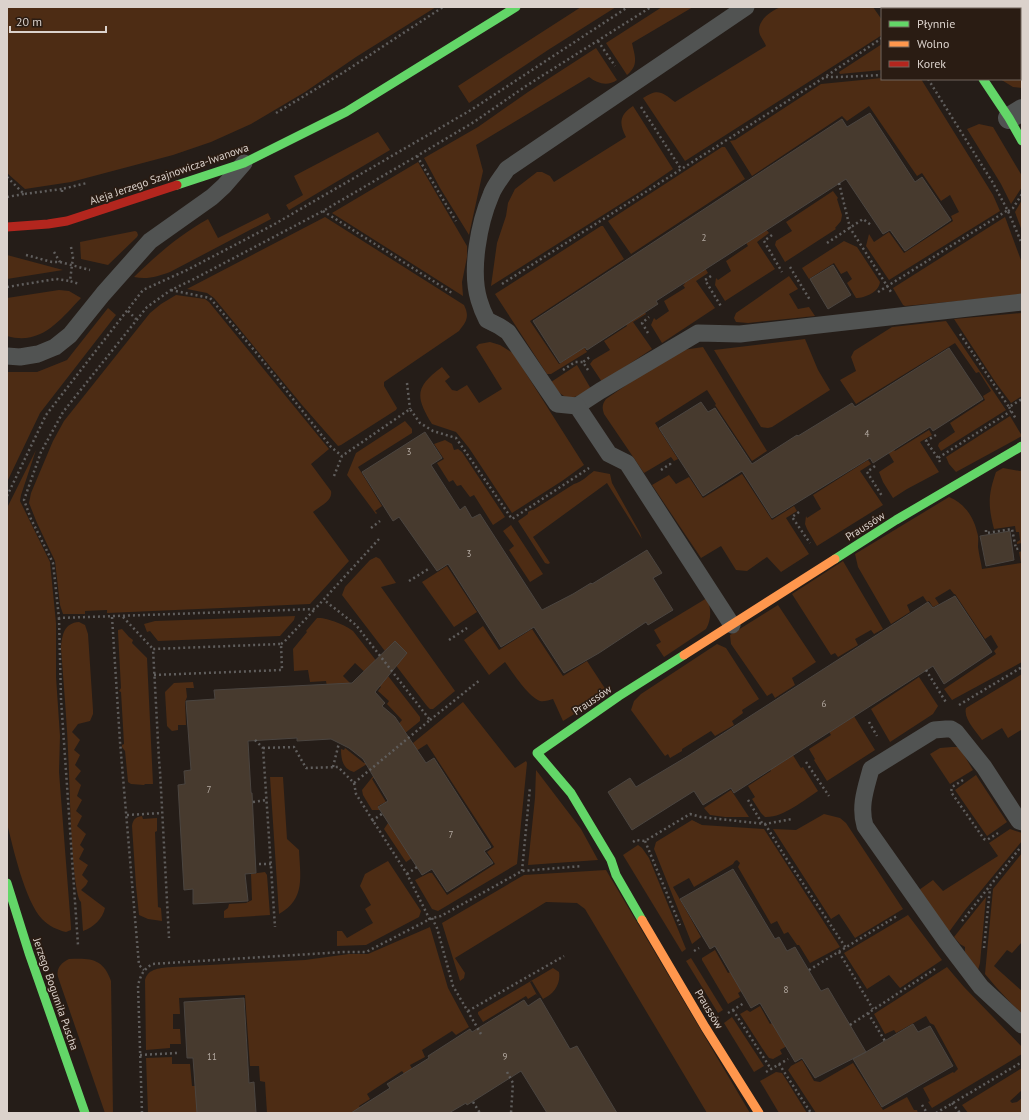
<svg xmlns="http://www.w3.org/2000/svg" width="1029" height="1120" font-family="'PT Sans',sans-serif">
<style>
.green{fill:#4d2c14}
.building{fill:#473a2e;stroke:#4b4540}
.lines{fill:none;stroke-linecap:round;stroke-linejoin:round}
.path{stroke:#605e5d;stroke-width:2.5;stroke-dasharray:2 3;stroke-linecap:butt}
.lane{stroke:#515352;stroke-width:17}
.street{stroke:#515352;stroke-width:22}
.fast{stroke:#63d668;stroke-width:9}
.slow{stroke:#ff974d;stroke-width:9}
.jam{stroke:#b3261e;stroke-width:9}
.labels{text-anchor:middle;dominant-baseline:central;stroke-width:3.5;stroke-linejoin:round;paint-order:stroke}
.number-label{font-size:9px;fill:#b6aca4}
.street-label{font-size:11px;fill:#dbd2cc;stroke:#2a1c13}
</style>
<rect width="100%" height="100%" fill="#251d18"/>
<g class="green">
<polygon points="7,7 436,7 356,57 305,92 251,124 211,142 173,155 71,182 25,189 7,173"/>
<polygon points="581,7 616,7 548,50 469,103 458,86"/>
<path d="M662 7H693L632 43C635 57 639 65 627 75L606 43Z"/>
<path d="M781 7H873L882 20V35L685 161 643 98C658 88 662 92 675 102L766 46C765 43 762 39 760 35 755 22 770 11 781 7Z"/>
<polygon points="1022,8 1022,53 1020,50 1020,10"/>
<polygon points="882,44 882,70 840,74 839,72"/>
<path d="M596 48 617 80C607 87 597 83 589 77L476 145 483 171 469 235 440 188 424 158 478 127 528 92Z"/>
<polygon points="1020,71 1022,74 1022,88 1013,87 1000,79 1020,79"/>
<polygon points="882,78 882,79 921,79 993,195 1000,211 889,280 866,246 869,234 874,242 889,232 904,253 953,221 951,216 959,212 950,195 941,201 922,173 917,176 869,106 847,121 842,116 752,176 730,141 735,140 821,84"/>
<path d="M633 106 673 169 641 191 491 286 497 243 506 216 508 203 515 189 537 172H542L550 176 554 182 626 137C619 124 619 115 633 106Z"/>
<polygon points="979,124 993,127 1022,176 1022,187 1011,204 1001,184 967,129"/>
<polygon points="378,132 390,150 289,210 286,205 303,195 294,176"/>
<polygon points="722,147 725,147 745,179 631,254 608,221"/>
<polygon points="418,162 467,246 467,257 462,282 463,296 332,213"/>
<polygon points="833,191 838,198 837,199 842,215 841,221 835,228 836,229 785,262 775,245 776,241 792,231 786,222"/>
<polygon points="1022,200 1022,231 1015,212"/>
<path d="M268 213 271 219 170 272C158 276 148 280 134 277 159 253 178 236 208 219L218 238Z"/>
<path d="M325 217 464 305C470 317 466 322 459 331L384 382V386L397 408 396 410 341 445 338 446 302 405 214 298 207 293 187 289Z"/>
<polygon points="1005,217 1022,263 1022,295 905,306 903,305 893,288"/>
<polygon points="601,226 603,226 624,259 530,321 559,364 584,347 587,352 551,374 547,374 495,294"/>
<polygon points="765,228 769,233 757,242 775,269 725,301 715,285 716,278 718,280 731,271 726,261 748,246 745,241"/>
<polygon points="135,231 137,232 138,235 137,237 108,265 81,259 80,242"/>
<path d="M844 241 857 247 880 282C879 292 865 298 856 298L847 283 852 279 847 271 841 274 834 263 809 279 802 268Z"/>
<polygon points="7,255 63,270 7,279"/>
<polygon points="705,268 708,273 696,281 715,308 662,343 651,325 654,318 656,320 669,311 664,301 685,288 683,285 685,284 683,282"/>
<polygon points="789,276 798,289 789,294 798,309 809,307 815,316 748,323 736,322 734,318 736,313"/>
<path d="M59 290 69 291 81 298C60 320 41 346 7 336V298Z"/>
<path d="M176 295 205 299 209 302 329 449 311 464 331 491C333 501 320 506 313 512L349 561 310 604 107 613V610L85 611V614H63L60 605 55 561 37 523 29 503 31 493 53 441 64 421 150 313 161 304Z"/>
<polygon points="108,308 116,315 40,413 7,482 7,372 37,372 67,360"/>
<polygon points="643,309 646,314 633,322 652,349 602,382 590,364 593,360 610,350 604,341 627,326 624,321"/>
<polygon points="1022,313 1022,396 1011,403 996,383 954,319"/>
<polygon points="946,321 1006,410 941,451 938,446 939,443 955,432 950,423 985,400 983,396 991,391 979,372 976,373 955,343 856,404 840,380 856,371 851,357 854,351 892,327"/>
<polygon points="805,339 818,370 830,390 772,427 768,428 761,427 714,350"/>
<path d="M490 342 500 345 513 353 584 465 562 481 512 513 469 448 456 432 432 424C415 396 415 387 442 367L450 377 445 381 452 390 457 391 467 385 479 403 502 389 476 347 479 344Z"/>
<path d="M703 347 767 451 752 461 715 405 716 404 707 390 655 423 678 459 674 461 671 457 644 473 604 414C602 408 602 404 606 399L654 366 683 350Z"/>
<path d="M577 365 591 389C571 400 565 403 551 382Z"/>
<polygon points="1010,416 1022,436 956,472 949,464 946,457"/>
<polygon points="405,421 412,429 412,433 358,467 382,506 375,511 377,513 376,514 347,475 356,453"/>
<polygon points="929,430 932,435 920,442 939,472 907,489 893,498 883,482 879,472 894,462 888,452 894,450 895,451"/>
<polygon points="445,440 452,444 454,450 458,449 462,452 505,517 493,525 474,495 470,497 461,485 457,486 453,480 449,482 437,463 444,459 434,444"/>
<path d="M36 450 21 495 20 501 50 562 56 623V677L60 736 59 772 71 927V930L66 932C57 930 49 926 42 919 25 901 13 848 7 823V508Z"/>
<polygon points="868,460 871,464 860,471 883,505 817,546 807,529 805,524 806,516 807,518 821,509 813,495"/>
<path d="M1003 468 1020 471 1022 470V543L1017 544V542L1020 540 1019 532H1016L1015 526 994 529C988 506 988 495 996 472Z"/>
<path d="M594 471 610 474 612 483 640 533 642 539 607 483 533 537 550 563 548 564 545 563 518 521 528 514V512L532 510H533L574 484C582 482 587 476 594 471Z"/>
<polygon points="742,474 772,520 794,506 797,511 786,518 809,554 781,572 767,557 747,571 736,570 721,546 701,558 652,485 669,475 676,484 689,477 703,498"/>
<path d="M949 497C963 502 974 517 977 532 979 537 978 542 978 547 979 555 981 562 982 569L1021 563 1019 552 1022 551V662L952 700 944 689 996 654 994 651 998 647 991 635 985 639 955 594H954L950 589 935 598 939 604 933 607 929 601 927 602 923 596 907 605 910 612 891 624 858 567 855 554Z"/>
<polygon points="511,525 543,574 530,582 509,550 514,546 503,531"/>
<polygon points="376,557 380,559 396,583 381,587 455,691 433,709 430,709 427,706 342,595 345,587 370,560"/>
<polygon points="843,561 883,629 874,634 871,630 855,639 858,645 838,657 835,653 831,655 792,594"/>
<polygon points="447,566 477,612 454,627 422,582"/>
<path d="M707 598C711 608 712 619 706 629L664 657 656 645 661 642 654 630Z"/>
<polygon points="778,605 816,662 792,678 795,685 775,698 772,693 767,696 731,644 730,635"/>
<polygon points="295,616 294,620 280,636 158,641 150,631 147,632 144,624 155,621"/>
<path d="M317 618C326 617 346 625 353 631L420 717V721L367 764 354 772C343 769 341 760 341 749L344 750 345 748 364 763H366L402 720 387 704 389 701 378 691 381 687 355 663 343 676 350 683 341 691 328 692 326 681 310 682 308 670 294 671 293 649 307 632 306 631Z"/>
<path d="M79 622 85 625 88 634 93 710V714L90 721 78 724 72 732 80 740 74 750 80 755 75 765 81 771 75 779 81 785 77 796 82 800 76 811 82 816 77 826 86 834 80 845 84 849 79 859 88 865 82 875 88 881 86 885 81 890 105 908C103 918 93 928 83 931L81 902C72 892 70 794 69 775 68 733 64 690 61 648 62 635 64 623 79 622Z"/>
<path d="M483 626 499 650 532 629 563 676 587 661 608 693 563 721 553 699C549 700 544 702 540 701 528 696 513 673 505 662L489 675 464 640Z"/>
<polygon points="122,629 129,637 133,640 132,643 147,658 153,784 145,784 144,785 131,784 128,782 125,751 122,747 122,745 124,744 121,692 119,691 121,688 118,632 118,630"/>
<polygon points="717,644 726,648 759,699 742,710 743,713 732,721 734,725 715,736 711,731 682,749 682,751 670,758 668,754 665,756 631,710 634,701 641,694"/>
<path d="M1022 674V732L1021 730 1008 738 1002 728 982 740C977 732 963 719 966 708Z"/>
<polygon points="919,677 938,706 933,714 890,742 871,709"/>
<polygon points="193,682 194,688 186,688 187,697 185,702 186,725 178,725 178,730 172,731 167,726 165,692 174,683"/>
<polygon points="463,702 515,768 526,761 527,763 517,864 438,911 432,909 415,880 429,873 432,873 447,895 495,864 487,852 494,847 427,744 372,779 386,802 378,806 380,810 372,810 363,795 362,790 374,775"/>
<polygon points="852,713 875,750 827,781 814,760 815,759 809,749 831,735 827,728"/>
<polygon points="952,747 959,747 973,770 950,784 930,754 940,748"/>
<path d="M791 752 801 768 803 767 818 791C804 800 783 818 765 817L761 813 752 799 755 797 748 786 771 771 768 766Z"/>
<polygon points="536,770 581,829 598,860 528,865 535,798"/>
<polygon points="976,775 1007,822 987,836 955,790"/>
<path d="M270 777H283L287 839 299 850C300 876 306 899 279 914Z"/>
<polygon points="731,790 749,817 725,817 710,815 704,808"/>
<polygon points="824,814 840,818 846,823 903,909 855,938 839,914 831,919 773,829 796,830"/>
<path d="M142 816 143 819 157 818V831L155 832 158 907 161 908 162 921 148 919 139 915 136 886 132 826C133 819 136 817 142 816Z"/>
<polygon points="692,820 702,825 764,829 840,947 810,963 799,945 797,945 788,932 784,934 777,921 771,924 738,867 740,863 737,860 735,861 733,864 694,887 689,878 673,887 701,937 692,944 654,849 656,842"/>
<polygon points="388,823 424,850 406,862 384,829"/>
<polygon points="1010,829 1022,833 1022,841 965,910 949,932 919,890 933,880 943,891 998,856 989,843"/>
<polygon points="638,845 642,848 649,858 686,949 682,952 623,855"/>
<polygon points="1022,853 1022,942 1012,953 1007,950 994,966 1022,991 1022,1015 996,987 985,974 993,889"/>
<polygon points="388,861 421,911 419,917 366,945 337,946 337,931 342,931 347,938 373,923 365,909 371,905 360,886 365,874"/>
<polygon points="606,870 750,1113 707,1113 585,909 577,903 546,902 455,958 465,973 464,978 460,981 442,923 524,875"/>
<polygon points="265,872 267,875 270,915 224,918 224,911 228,908 229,904 246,903 252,900 251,874"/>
<polygon points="986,897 980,963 978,970 965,952 965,947 960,944 954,937"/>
<polygon points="908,915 942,960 900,988 889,975 867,989 844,953"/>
<path d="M430 927 448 988 469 1027 456 1035 452 1031 422 1050 425 1057 410 1065 415 1074 408 1078 402 1071 367 1094 370 1099 359 1106 364 1113H267L265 1082 260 1081 259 1066H250L245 995 179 998 180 1014H173V1029H180L181 1044H170V1048L146 1050 145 980C148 968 161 968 172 967L305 960 349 954H368Z"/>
<polygon points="715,950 728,973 737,969 748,987 738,993 740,997 728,1004 702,960 702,958"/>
<polygon points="691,958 723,1010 718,1013 686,961"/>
<path d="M69 959C90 958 103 958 111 981L113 1113H105L58 977C56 968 61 963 69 959Z"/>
<polygon points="947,967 964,987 1022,1047 1022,1054 932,1108 928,1102 930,1101 923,1088 953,1072 954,1073 958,1069 934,1025 930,1023 926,1016 896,1033 894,1030 885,1034 874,1014"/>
<path d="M553 968 559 972C561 984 554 994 543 999L532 981 530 982 538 997 536 994 528 999 526 996 483 1022 478 1014V1012Z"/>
<polygon points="760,1006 770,1024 772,1023 792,1043 780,1050 782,1054 773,1059 769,1058 766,1054 740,1014 747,1010 750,1012"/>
<polygon points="732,1017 764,1066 754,1072 724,1023"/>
<polygon points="172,1057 172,1064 190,1064 192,1086 199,1086 200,1112 148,1113 146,1058"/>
<polygon points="802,1060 814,1081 820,1082 853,1063 883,1110 907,1097 914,1110 917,1110 918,1113 816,1113 788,1070 791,1066"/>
<polygon points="1022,1068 1022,1090 1010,1101 1012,1103 1017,1102 1022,1098 1022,1113 968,1113 962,1105"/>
<polygon points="776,1072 782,1073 807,1113 779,1113 760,1081"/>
</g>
<g class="building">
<polygon points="870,113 915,182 922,177 951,220 905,251 890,230 883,234 846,179 656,301 658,304 587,350 585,347 560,363 533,321 842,119 847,127"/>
<polygon points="833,265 851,295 828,309 810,279"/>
<polygon points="949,348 983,399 933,431 930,427 873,463 870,458 772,518 742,471 703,496 659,428 701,402 708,412 715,408 752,464 797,435 798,436 852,403 855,407"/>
<polygon points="425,432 442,458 431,465 460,510 465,506 472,518 480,514 542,610 573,594 591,583 592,584 647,550 662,573 653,578 673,610 648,625 646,622 599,653 564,673 534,627 501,647 448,564 437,571 399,517 393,521 362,472"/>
<polygon points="1010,531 1014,560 986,566 980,536"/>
<polygon points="955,596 992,652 944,684 933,666 734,793 731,788 703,805 694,791 632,830 608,792 630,778 636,787 688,756 928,602 933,608"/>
<polygon points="395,641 407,653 375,692 385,703 382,706 395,717 426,763 434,758 491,847 484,851 493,863 447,892 432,869 422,875 378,807 388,801 363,759 349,748 331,739 297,741 297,738 248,741 251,793 252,793 256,873 245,874 248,901 193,904 193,889 184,890 178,785 185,784 184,771 191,770 186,701 215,699 214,690 352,683"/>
<polygon points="733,869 775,939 779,937 787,951 795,947 821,991 828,988 866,1052 913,1024 918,1032 930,1026 953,1066 882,1107 853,1059 866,1052 815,1078 802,1058 795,1062 760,1003 751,1008 715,946 710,949 680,899"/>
<polygon points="244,998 249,1083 254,1082 256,1113 197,1113 193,1058 187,1058 184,1002"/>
<polygon points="540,998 570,1049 577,1046 617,1113 547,1113 521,1071 467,1105 466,1103 449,1113 351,1113 390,1088 387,1084 429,1058 428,1056 470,1029 472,1032 524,1000 528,1006"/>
</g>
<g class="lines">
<g class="path">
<polyline points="883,7 885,9"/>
<polyline points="987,7 988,9"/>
<polyline points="882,38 825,77 840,77 882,75"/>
<polyline points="598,41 615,66"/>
<polyline points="1020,59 1022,63"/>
<polyline points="928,79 993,183 1008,211 1022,244"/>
<polyline points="641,107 681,169"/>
<polyline points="276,113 344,72 443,7"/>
<polyline points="417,156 456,221"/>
<polyline points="7,177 24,194 62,189"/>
<polyline points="839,183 850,228 891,292"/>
<polyline points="62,192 62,189 87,183"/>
<polyline points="7,197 24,194"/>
<polyline points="323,211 452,293"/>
<polyline points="1008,211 1013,208 1022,194"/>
<polyline points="772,235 764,241 782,272"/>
<polyline points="827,243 863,219 871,225"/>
<polyline points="71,247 73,257 70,281 79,284"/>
<polyline points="54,252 60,262"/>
<polyline points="26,255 52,262 60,262 90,270"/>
<polyline points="790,267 810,300"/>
<polyline points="711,276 705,280 722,308"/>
<polyline points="502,284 825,77"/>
<polyline points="7,287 56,279 70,281"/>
<polyline points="171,290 210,298 259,356 331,447 342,456"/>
<polyline points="878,292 1008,210"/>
<polyline points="128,311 136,319"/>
<polyline points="648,333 642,323 649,317"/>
<polyline points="960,334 1009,407 1022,399"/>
<polyline points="563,370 575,362 583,362"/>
<polyline points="588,370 583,362 591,356"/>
<polyline points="407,383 410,409"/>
<polyline points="1009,407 1016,419"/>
<polyline points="936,435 926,441 938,458"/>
<polyline points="940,462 938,458 1011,411"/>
<polyline points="875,466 867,472 882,496"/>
<polyline points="661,470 670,464 672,467"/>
<polyline points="334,476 342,456 410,409 420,423 433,431 456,438 512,519 589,468"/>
<polyline points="7,496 46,415 143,290 187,270 273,225 409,146 471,110 628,7"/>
<polyline points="799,512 792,517 810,543"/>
<polyline points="371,528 380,521"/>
<polyline points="986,530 986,533 1012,529 1016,549 1022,548"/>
<polyline points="379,539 315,609 59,618 53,563 31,519 24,500 41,452 63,412 147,307 171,290 192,280 323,211 417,156 474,122 526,86 651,7"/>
<polyline points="409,581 430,568"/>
<polyline points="112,617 120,742 139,965 144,970"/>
<polyline points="123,617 153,649"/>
<polyline points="59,618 61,699 78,945"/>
<polyline points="449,640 467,628"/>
<polyline points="281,644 284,642 314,610"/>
<polyline points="926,670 947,704"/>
<polyline points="154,675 282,670 281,644 153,649 159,760 160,771 169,938"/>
<polyline points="959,705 1022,667"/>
<polyline points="430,720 480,680"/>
<polyline points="869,722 877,736"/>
<polyline points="255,740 263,748 275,927"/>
<polyline points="263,748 294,747 306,768 338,767 354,783 430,720 356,625 324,600"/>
<polyline points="806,762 829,796"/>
<polyline points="333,767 339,743"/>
<polyline points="963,780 952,787 951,792 984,839 987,840 998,833"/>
<polyline points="354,783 356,794 407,874 430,920"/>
<polyline points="748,800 762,823"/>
<polyline points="253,802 267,800"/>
<polyline points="127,815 162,813"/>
<polyline points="372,821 383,813"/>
<polyline points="765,824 784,855 846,948"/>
<polyline points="645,841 680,925"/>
<polyline points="633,842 636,840 645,841 690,814 701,817 765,824 792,819"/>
<polyline points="259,864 271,864"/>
<polyline points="522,871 530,787"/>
<polyline points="407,874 417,867"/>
<polyline points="432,918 437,928 453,986 481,1034"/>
<polyline points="962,921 1020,848"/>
<polyline points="984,948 990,888"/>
<polyline points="694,951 699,948"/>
<polyline points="839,952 873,1009"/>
<polyline points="809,970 897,916"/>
<polyline points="733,1010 771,1069"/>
<polyline points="468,1011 564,956"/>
<polyline points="728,1013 744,1003"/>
<polyline points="868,1013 885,1041"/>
<polyline points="850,1025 935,969"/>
<polyline points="140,1055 177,1053"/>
<polyline points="779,1064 811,1113"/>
<polyline points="507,1072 513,1083 511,1113"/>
<polyline points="766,1072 788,1059"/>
<polyline points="473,1102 480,1113"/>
<polyline points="952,1103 960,1113"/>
<polyline points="922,1105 927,1113"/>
<path d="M142 1113 138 986C140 976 143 970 152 964L343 952H366L432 918 441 916 522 871 582 866"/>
<polyline points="936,1113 1022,1062"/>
</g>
<g class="lane">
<polyline points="7,356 20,357 38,354 55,347 70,335 103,294 150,241 212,197 224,186 244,163"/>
<polyline points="577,406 600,391 698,333 740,334 1022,302"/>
<path d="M732 625 627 463 609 454 577 406 557 404 508 332 499 326 487 320C484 314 481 307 479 300 470 270 479 223 491 195 494 186 502 177 507 169L746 7"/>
<path d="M1022 822 1019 821 984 767 956 732 951 729H946L934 730 871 769C866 788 859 806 865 826L946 941 981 987 1022 1025"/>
</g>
<g class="street">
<polyline points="946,9 949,7"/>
<polyline points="1009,118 1022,110"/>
</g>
<g class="fast">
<polyline points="983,79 1009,118 1022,141"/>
<polyline points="177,185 244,163 346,112 516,7"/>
<polyline points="835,559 896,520 1022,446"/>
<polyline points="7,883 29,953 85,1113"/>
<polyline points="642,920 616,875 611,860 571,793 537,753 619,696 684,655"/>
</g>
<g class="slow">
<polyline points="684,655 835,559"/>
<polyline points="642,920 705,1027 759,1113"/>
</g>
<polyline class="jam" points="7,227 48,224 67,221 177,185"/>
</g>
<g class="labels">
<g class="number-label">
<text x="704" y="237">2</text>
<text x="867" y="433">4</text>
<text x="409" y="451">3</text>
<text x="469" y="553">3</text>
<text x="824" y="703">6</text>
<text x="209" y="789">7</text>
<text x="451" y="834">7</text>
<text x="786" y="989">8</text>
<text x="212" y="1056">11</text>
<text x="505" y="1056">9</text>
</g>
<g class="street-label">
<text transform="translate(169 174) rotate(-19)">Aleja Jerzego Szajnowicza-Iwanowa</text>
<text transform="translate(865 526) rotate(-32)">Praussów</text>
<text transform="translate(592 700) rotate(-34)">Praussów</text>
<text transform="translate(56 994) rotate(71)">Jerzego Bogumiła Puscha</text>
<text transform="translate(709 1009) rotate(59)">Praussów</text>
</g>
</g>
<rect width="1029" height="1120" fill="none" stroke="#dbd2cc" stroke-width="16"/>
<rect x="881" y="8" width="140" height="72" fill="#2a1c13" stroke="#71655d"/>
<rect x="889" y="21" width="20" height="6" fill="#63d668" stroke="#71655d"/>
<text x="917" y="28" font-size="12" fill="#dbd2cc">Płynnie</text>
<rect x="889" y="41" width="20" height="6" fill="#ff974d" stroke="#71655d"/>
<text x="917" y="48" font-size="12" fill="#dbd2cc">Wolno</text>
<rect x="889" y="61" width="20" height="6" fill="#b3261e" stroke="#71655d"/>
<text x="917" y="68" font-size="12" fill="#dbd2cc">Korek</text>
<path d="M10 26v6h96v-6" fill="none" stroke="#dbd2cc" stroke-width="2"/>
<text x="16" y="26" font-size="12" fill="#dbd2cc" stroke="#2a1c13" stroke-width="3" paint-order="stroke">20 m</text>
</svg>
